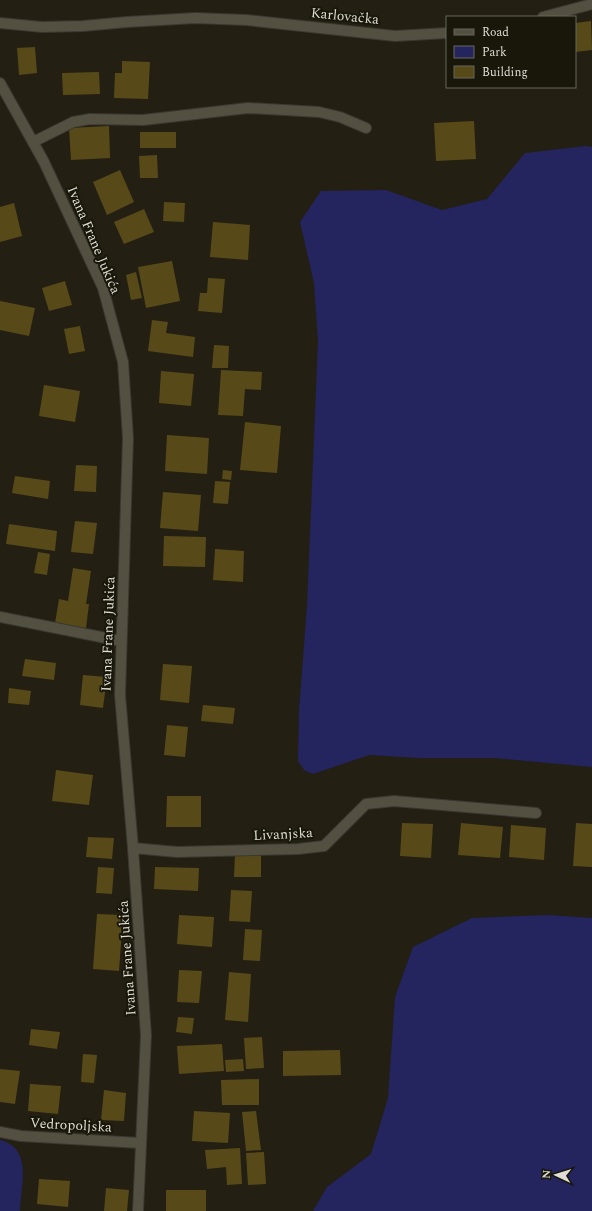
<svg xmlns="http://www.w3.org/2000/svg" width="592" height="1211" font-family="Spectral,serif">
<style>
.green{fill:#24245f}
.building{fill:#574a18}
.lines{fill:none;stroke-linecap:round;stroke-linejoin:round}
.minor-casing{stroke:#3a3830;stroke-width:12}
.minor{stroke:#535042;stroke-width:10}
.labels{text-anchor:middle;dominant-baseline:central;stroke-width:4;stroke-linejoin:round;paint-order:stroke}
.street-label{font-size:14px;fill:#dfddd5;stroke:#19160a}
</style>
<rect width="100%" height="100%" fill="#231f13"/>
<g class="green">
<polygon points="586,146 592,147 592,767 494,758 420,758 369,755 313,774 304,770 298,761 299,711 307,606 318,341 314,283 300,222 321,191 386,190 442,210 487,199 525,153"/>
<polygon points="548,915 592,918 592,1211 313,1211 327,1187 371,1154 388,1098 395,997 413,947 472,918"/>
<path d="M0 1140C33 1148 21 1186 20 1211H0Z"/>
</g>
<g class="building">
<polygon points="591,21 592,50 575,52 575,23"/>
<polygon points="35,47 37,73 19,75 17,48"/>
<polygon points="122,61 150,62 148,99 114,98 115,73 122,73"/>
<polygon points="99,72 100,94 63,95 62,73"/>
<polygon points="474,121 476,159 436,161 434,123"/>
<polygon points="109,126 110,158 71,160 69,128"/>
<rect x="140" y="132" width="36" height="16"/>
<polygon points="157,155 158,178 140,178 139,156"/>
<polygon points="120,170 134,202 107,215 93,182"/>
<polygon points="164,202 185,203 184,222 163,221"/>
<polygon points="14,203 22,236 0,242 0,207"/>
<polygon points="144,209 154,232 124,244 114,222"/>
<polygon points="213,222 250,225 248,260 210,257"/>
<polygon points="172,261 180,301 146,308 138,267"/>
<polygon points="136,272 142,298 131,300 126,275"/>
<polygon points="208,278 225,279 222,313 198,311 200,293 207,293"/>
<polygon points="65,281 72,305 49,311 42,288"/>
<polygon points="0,301 35,308 29,336 0,330"/>
<polygon points="152,320 168,322 166,333 195,337 193,357 148,351"/>
<polygon points="80,326 85,351 69,354 64,329"/>
<polygon points="214,345 229,346 228,368 212,368"/>
<polygon points="221,370 262,372 261,390 245,389 243,416 218,415"/>
<polygon points="161,371 194,374 191,406 159,403"/>
<polygon points="44,385 80,391 75,422 39,416"/>
<polygon points="245,422 281,426 277,473 240,470"/>
<polygon points="167,435 209,438 207,474 165,471"/>
<polygon points="76,465 97,466 96,492 74,491"/>
<polygon points="223,470 232,471 231,480 222,479"/>
<polygon points="15,476 50,481 48,499 12,493"/>
<polygon points="215,481 230,482 228,504 213,503"/>
<polygon points="163,492 201,495 198,531 160,528"/>
<polygon points="75,521 97,523 93,554 71,552"/>
<polygon points="9,524 57,531 55,551 6,544"/>
<polygon points="164,536 206,537 205,567 163,566"/>
<polygon points="215,549 244,551 243,582 213,580"/>
<polygon points="38,552 50,554 47,575 34,573"/>
<polygon points="73,568 91,571 86,604 89,604 86,628 55,623 59,599 68,601"/>
<polygon points="25,659 56,663 54,680 22,676"/>
<polygon points="163,664 192,666 189,703 160,700"/>
<polygon points="83,675 107,677 103,708 80,705"/>
<polygon points="9,688 31,691 29,705 8,703"/>
<polygon points="203,705 235,708 233,724 201,721"/>
<polygon points="167,725 188,727 185,757 164,755"/>
<polygon points="56,770 93,775 89,805 52,801"/>
<polygon points="167,796 201,796 201,827 166,827"/>
<polygon points="402,823 433,824 431,858 400,856"/>
<polygon points="461,823 503,827 500,858 458,855"/>
<polygon points="576,823 592,824 592,867 573,866"/>
<polygon points="511,825 546,828 544,860 509,857"/>
<polygon points="88,837 114,838 112,859 86,857"/>
<polygon points="235,854 261,854 261,877 234,877"/>
<polygon points="98,867 114,868 112,894 96,893"/>
<polygon points="155,867 199,868 198,891 154,889"/>
<polygon points="231,890 252,891 250,922 229,921"/>
<polygon points="97,914 123,915 119,971 93,969"/>
<polygon points="179,915 214,917 212,947 177,944"/>
<polygon points="245,929 262,930 260,961 243,960"/>
<polygon points="179,970 202,971 199,1003 177,1002"/>
<polygon points="229,972 251,974 248,1022 225,1020"/>
<polygon points="178,1017 194,1018 192,1034 176,1032"/>
<polygon points="31,1029 60,1032 57,1049 29,1045"/>
<polygon points="262,1037 264,1068 246,1069 244,1038"/>
<polygon points="222,1044 224,1071 179,1074 177,1046"/>
<polygon points="340,1050 341,1075 283,1076 283,1051"/>
<polygon points="83,1054 97,1055 94,1083 81,1082"/>
<polygon points="243,1059 244,1071 226,1072 225,1060"/>
<polygon points="0,1069 20,1071 15,1104 0,1102"/>
<polygon points="259,1079 259,1105 222,1105 221,1080"/>
<polygon points="30,1084 61,1086 58,1114 28,1111"/>
<polygon points="104,1090 126,1093 124,1121 101,1120"/>
<polygon points="194,1111 230,1113 228,1143 192,1141"/>
<polygon points="256,1111 261,1150 246,1151 242,1112"/>
<polygon points="240,1148 242,1184 227,1185 226,1167 207,1169 205,1150"/>
<polygon points="264,1152 266,1184 248,1185 246,1153"/>
<polygon points="39,1179 70,1181 68,1207 37,1204"/>
<polygon points="106,1188 129,1190 127,1211 104,1211"/>
<rect x="166" y="1190" width="40" height="21"/>
</g>
<g class="lines">
<defs>
<g id="minor">
<polyline points="543,17 592,4"/>
<polyline points="0,23 42,27 83,26 127,22 195,18 246,20 395,36 447,33"/>
<polyline points="0,83 44,162 103,288 123,362 128,438 120,695 133,848 146,1035 138,1211"/>
<polyline points="33,142 73,122 90,119 143,120 248,108 319,112 340,117 366,128"/>
<polyline points="0,617 121,641"/>
<polyline points="133,848 177,852 298,849 324,846 366,804 394,801 536,813"/>
<polyline points="0,1132 21,1136 140,1143"/>
</g>
</defs>
<use href="#minor" class="minor-casing"/>
<use href="#minor" class="minor"/>
</g>
<g class="labels">
<g class="street-label">
<text transform="translate(345 16) rotate(6)">Karlovačka</text>
<text transform="translate(94 240) rotate(67)">Ivana Frane Jukića</text>
<text transform="translate(108 634) rotate(-88)">Ivana Frane Jukića</text>
<text transform="translate(283 834) rotate(-3)">Livanjska</text>
<text transform="translate(127 958) rotate(-94)">Ivana Frane Jukića</text>
<text transform="translate(71 1125) rotate(3)">Vedropoljska</text>
</g>
</g>
<rect x="446" y="16" width="130" height="72" fill="#19160a" stroke="#68665b"/>
<rect x="454" y="29" width="20" height="6" fill="#535042" stroke="#68665b"/>
<text x="482" y="36" font-size="12" fill="#dfddd5">Road</text>
<rect x="454" y="46" width="20" height="12" fill="#24245f" stroke="#68665b"/>
<text x="482" y="56" font-size="12" fill="#dfddd5">Park</text>
<rect x="454" y="66" width="20" height="12" fill="#574a18" stroke="#68665b"/>
<text x="482" y="76" font-size="12" fill="#dfddd5">Building</text>
<g transform="translate(556 1175) rotate(274)" stroke="#19160a" stroke-width="3" paint-order="stroke">
<path d="M0-3L7 15L0 10L-7 15Z" fill="#dfddd5"/>
<text y="-6" font-size="11" font-weight="bold" text-anchor="middle" fill="#dfddd5">N</text>
</g>
</svg>
